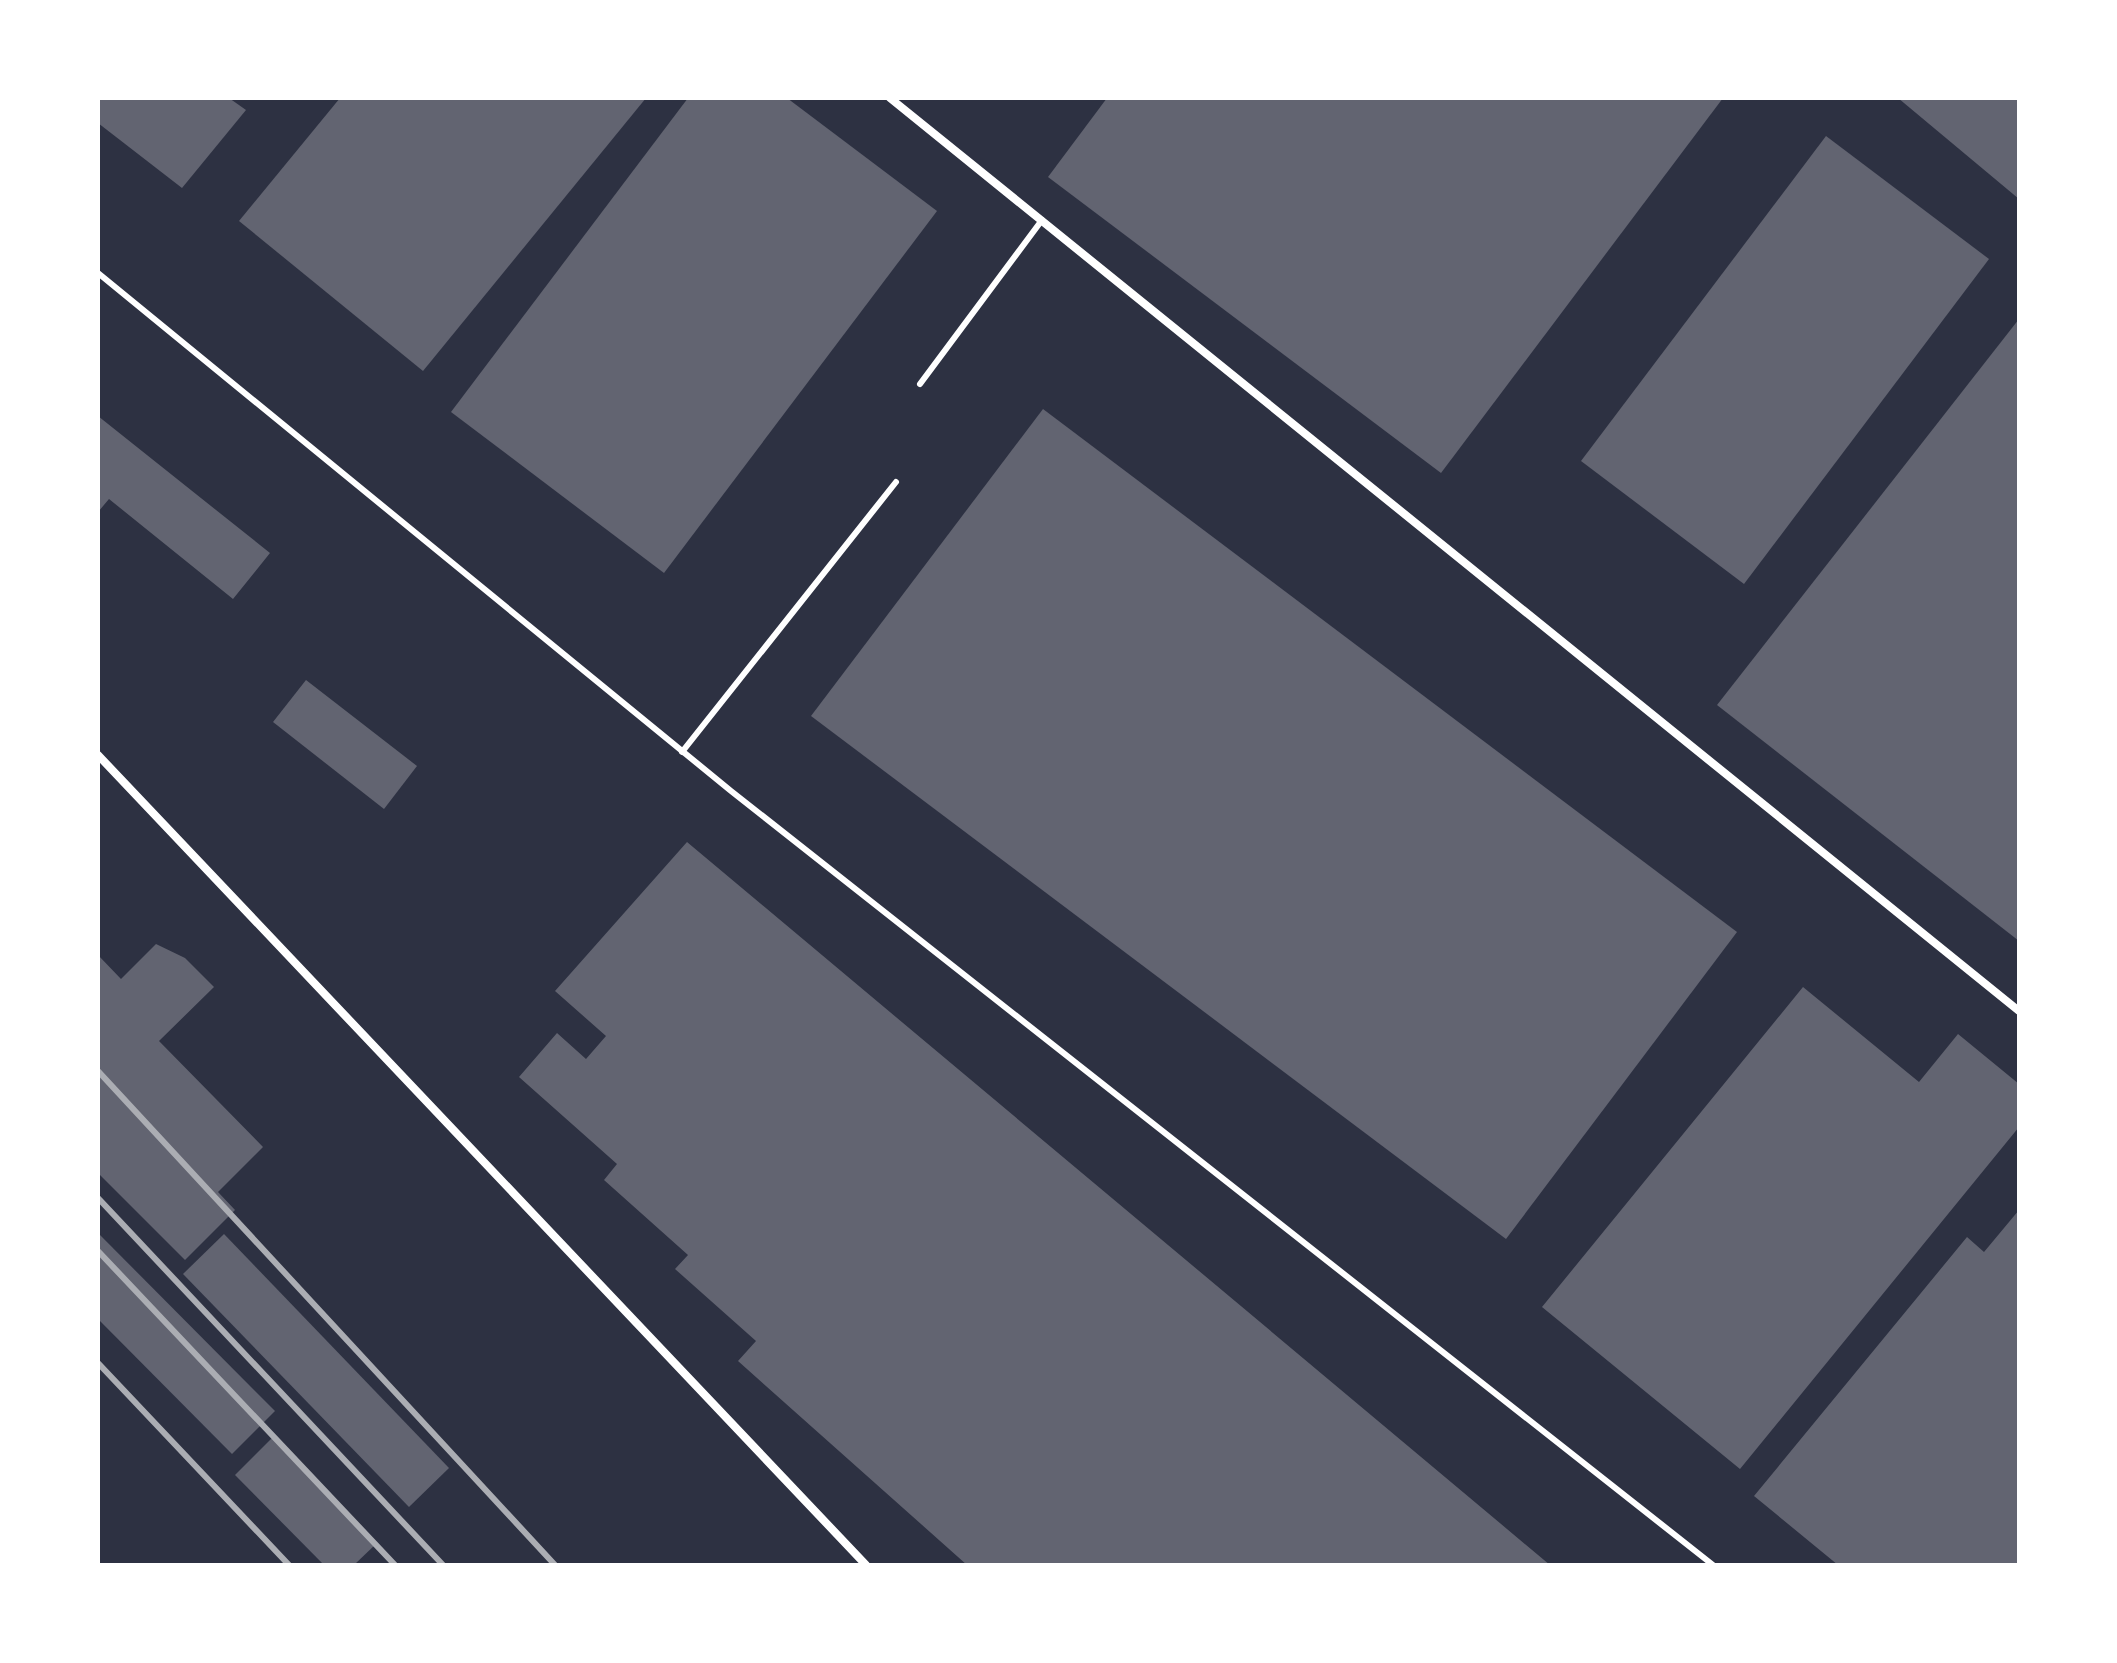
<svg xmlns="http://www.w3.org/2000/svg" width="2117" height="1663" font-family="Raleway,sans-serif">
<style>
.building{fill:#626471}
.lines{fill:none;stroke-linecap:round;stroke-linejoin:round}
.service{stroke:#fff;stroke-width:6}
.minor{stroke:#fff;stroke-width:8}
.rail{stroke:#abadb3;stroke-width:6}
</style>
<rect width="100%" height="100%" fill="#2d3142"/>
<g class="building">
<polygon points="98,98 229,98 246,110 182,188 98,123"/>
<polygon points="340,98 646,98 423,371 239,221"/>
<polygon points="688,98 787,98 937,211 664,573 451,412"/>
<polygon points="1107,98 1723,98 1441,473 1048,177"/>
<polygon points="1898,98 2019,98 2019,199"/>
<polygon points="1826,136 1989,259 1744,584 1581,461"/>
<polygon points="2019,319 2019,941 1717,705"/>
<polygon points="1043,409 1737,932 1506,1239 811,716"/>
<polygon points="98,416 270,553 233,599 109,499 98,512"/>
<polygon points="306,680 417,766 384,809 273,722"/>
<polygon points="687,842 1550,1565 967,1565 738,1361 756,1341 675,1269 688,1255 604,1180 617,1164 519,1077 557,1033 586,1059 606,1036 555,991"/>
<polygon points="156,944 185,958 214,987 159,1041 263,1147 218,1192 235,1210 185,1260 98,1173 98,955 121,979"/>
<polygon points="1803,987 1919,1082 1958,1034 2019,1084 2019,1127 1740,1469 1542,1307"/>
<polygon points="2019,1210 2019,1565 1838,1565 1754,1496 1967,1237 1984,1252"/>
<polygon points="98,1233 275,1411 232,1454 98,1319"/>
<polygon points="224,1234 449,1468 409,1507 183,1274"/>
<polygon points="273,1437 377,1543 354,1565 324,1565 235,1475"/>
</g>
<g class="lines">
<g class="service">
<polyline points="98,273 731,791 1713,1565"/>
<polyline points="920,384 1042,220"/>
<polyline points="682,752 896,482"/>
</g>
<g class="minor">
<polyline points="890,98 2019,1011"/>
<polyline points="98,755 866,1565"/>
</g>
<g class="rail">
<polyline points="98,1071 555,1565"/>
<polyline points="98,1198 443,1565"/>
<polyline points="98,1251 395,1565"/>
<polyline points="98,1363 289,1565"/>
</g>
</g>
<rect width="2117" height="1663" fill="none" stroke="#ffffff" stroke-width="200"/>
</svg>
